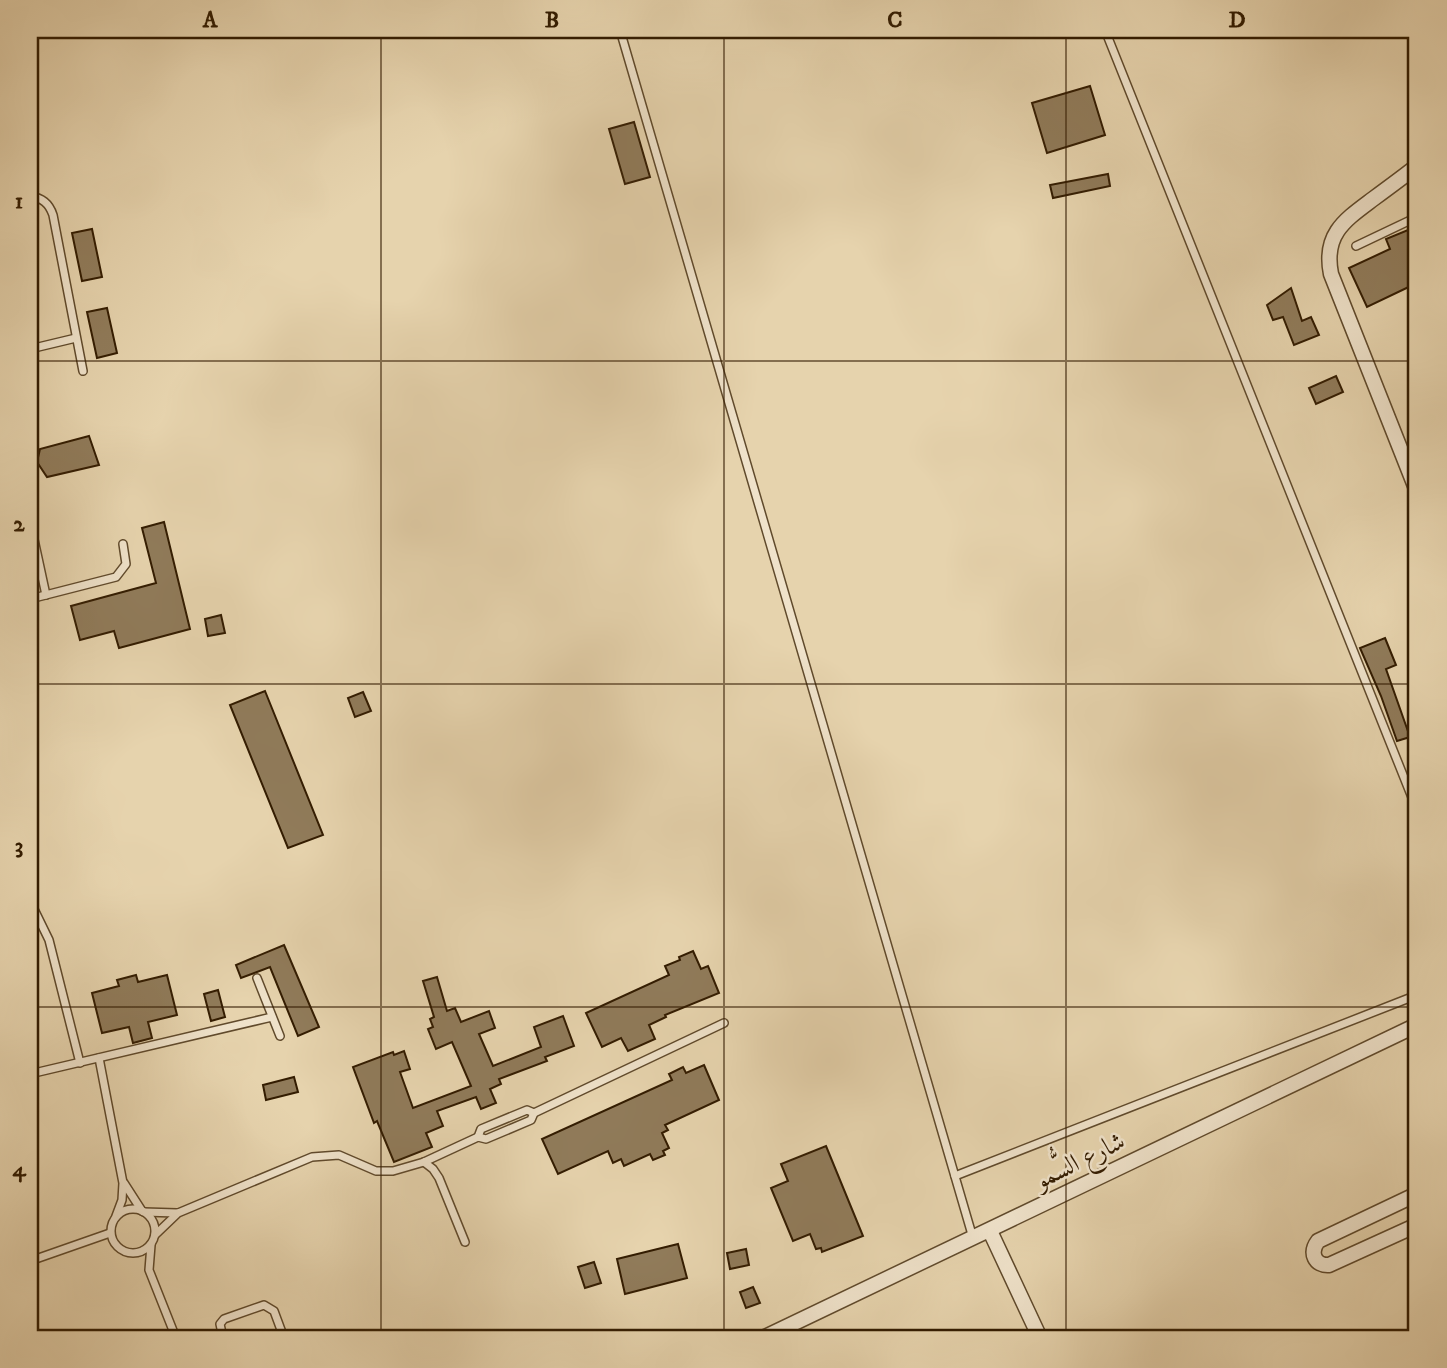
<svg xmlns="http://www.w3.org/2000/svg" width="1447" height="1368" font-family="'IM FELL DW Pica',Amiri,serif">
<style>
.building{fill:#907b5a;stroke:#331c01;stroke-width:2}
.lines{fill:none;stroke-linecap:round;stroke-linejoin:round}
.service-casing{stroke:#604a2c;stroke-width:10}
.minor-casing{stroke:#604a2c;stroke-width:17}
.service{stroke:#efe2ca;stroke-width:7}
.minor{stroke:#efe2ca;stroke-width:14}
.grid{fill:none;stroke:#331c01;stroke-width:2;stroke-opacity:0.55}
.labels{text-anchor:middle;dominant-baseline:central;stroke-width:5;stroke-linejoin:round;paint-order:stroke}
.street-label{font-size:26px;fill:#331c01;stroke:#efe2ca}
.neatline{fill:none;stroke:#331c01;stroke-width:2.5}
.grid-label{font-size:23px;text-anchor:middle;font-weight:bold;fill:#331c01}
</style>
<rect width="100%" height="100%" fill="#e6d3ad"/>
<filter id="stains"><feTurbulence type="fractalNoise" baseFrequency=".00286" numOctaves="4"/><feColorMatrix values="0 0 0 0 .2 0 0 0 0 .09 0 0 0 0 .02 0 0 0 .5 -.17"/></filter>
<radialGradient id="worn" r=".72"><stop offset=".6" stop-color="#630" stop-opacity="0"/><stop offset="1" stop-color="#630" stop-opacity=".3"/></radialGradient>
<g class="building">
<polygon points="1090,86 1105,135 1047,153 1032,103"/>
<polygon points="634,122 650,177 625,184 609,129"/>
<polygon points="1108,174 1110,186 1053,198 1050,185"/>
<polygon points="92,229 102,277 82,281 72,233"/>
<polygon points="1408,230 1410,234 1417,231 1417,283 1367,307 1349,268 1390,249 1386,239"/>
<polygon points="1291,288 1302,321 1311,317 1319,335 1294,345 1283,317 1273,320 1267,305"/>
<polygon points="107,308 117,353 97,358 87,312"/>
<polygon points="1336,376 1343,392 1316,404 1309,388"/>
<polygon points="89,436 99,465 47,477 37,462 40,449"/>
<polygon points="164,522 190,629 119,648 114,631 80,640 71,606 156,583 142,528"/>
<polygon points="221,615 225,633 208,636 205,619"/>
<polygon points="1385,638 1396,665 1386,669 1410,737 1397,741 1381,696 1360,648"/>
<polygon points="265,691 323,835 288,848 230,705"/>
<polygon points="363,692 371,711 355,717 348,698"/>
<polygon points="284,945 319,1027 298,1036 270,967 241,978 236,965"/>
<polygon points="693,951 701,969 708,966 719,993 665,1015 666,1017 649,1025 655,1039 628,1051 621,1038 602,1047 586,1013 669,975 665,966 680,960 679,957"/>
<polygon points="136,975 138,982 167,975 177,1015 148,1022 152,1038 133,1043 129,1027 102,1033 92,993 119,986 117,980"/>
<polygon points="437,977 447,1011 455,1008 461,1022 489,1011 495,1028 479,1034 493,1066 541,1047 534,1027 563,1016 574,1046 545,1057 547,1061 499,1079 501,1084 490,1089 496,1103 481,1109 476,1097 437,1111 443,1126 426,1133 432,1147 394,1162 377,1121 374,1123 353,1067 393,1052 394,1055 404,1051 410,1069 400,1072 413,1108 471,1086 452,1042 436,1049 428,1029 433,1027 430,1019 434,1017 423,981"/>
<polygon points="218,990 225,1017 211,1021 204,994"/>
<polygon points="704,1065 719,1100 665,1125 668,1130 662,1133 669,1148 663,1151 665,1155 653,1160 650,1154 624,1166 621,1159 613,1163 608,1151 558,1174 542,1139 672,1080 669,1074 683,1067 686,1073"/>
<polygon points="294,1077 298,1092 266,1100 263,1085"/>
<polygon points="826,1146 863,1236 822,1252 821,1248 816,1249 810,1234 793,1241 771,1188 788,1181 781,1164"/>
<polygon points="678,1244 687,1278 625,1294 617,1259"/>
<polygon points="746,1249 749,1265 730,1269 727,1253"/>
<polygon points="594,1262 601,1283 585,1288 578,1267"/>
<polygon points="753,1287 760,1303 746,1308 740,1292"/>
</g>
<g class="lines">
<defs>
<g id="service">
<polyline points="620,30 973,1238"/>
<polyline points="1105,30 1417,810"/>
<polyline points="1409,172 1417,183"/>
<path d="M30 196C42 198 49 203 53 215L83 371"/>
<polyline points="1356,246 1417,217"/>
<polyline points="30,349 76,338"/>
<polyline points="30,521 46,595"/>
<polyline points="30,599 116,577 126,564 123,544"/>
<polyline points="30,901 49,940 80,1063"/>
<polyline points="257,978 280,1036"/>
<polyline points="99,1058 123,1183 122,1200 116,1216"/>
<polyline points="30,1074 272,1017"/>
<polyline points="478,1137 481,1129 527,1110 534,1113"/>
<polyline points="424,1162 433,1169 439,1178 465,1242"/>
<polyline points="955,1176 1417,995"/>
<polyline points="124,1183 142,1211"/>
<circle cx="133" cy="1231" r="22"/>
<polyline points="144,1212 177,1213"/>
<polyline points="155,1235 178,1213 312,1157 339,1155 376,1171 393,1171 424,1162 478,1137 486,1139 531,1120 534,1113 724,1023"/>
<polyline points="151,1245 149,1270 176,1338"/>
<polyline points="30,1261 110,1233"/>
<polyline points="223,1338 220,1324 224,1319 264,1305 274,1311 284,1338"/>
</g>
<g id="minor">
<path d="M1417 166C1403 177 1388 188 1373 199 1345 220 1323 234 1331 274L1417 491"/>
<path d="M1417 1194 1318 1241C1309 1253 1315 1266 1329 1265L1417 1225"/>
<polyline points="990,1231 1040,1338"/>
<polyline points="763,1338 1417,1025"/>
</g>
</defs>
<use href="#service" class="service-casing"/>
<use href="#minor" class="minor-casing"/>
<use href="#service" class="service"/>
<use href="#minor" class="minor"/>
</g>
<path class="grid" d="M381 30V1338M724 30V1338M1066 30V1338M30 361H1417M30 684H1417M30 1007H1417"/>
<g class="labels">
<g class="street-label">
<text transform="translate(1080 1161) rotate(-26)">شارع السُّمو</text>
</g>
</g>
<rect width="1447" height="1368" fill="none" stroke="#e6d3ad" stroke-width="77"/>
<rect x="38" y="38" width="1370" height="1292" class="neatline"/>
<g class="grid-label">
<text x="210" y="27">A</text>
<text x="552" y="27">B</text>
<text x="895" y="27">C</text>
<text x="1237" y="27">D</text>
<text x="19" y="208">1</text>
<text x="19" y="531">2</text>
<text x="19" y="853">3</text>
<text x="19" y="1176">4</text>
</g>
<rect width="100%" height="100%" filter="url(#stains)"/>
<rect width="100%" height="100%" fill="url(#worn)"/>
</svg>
